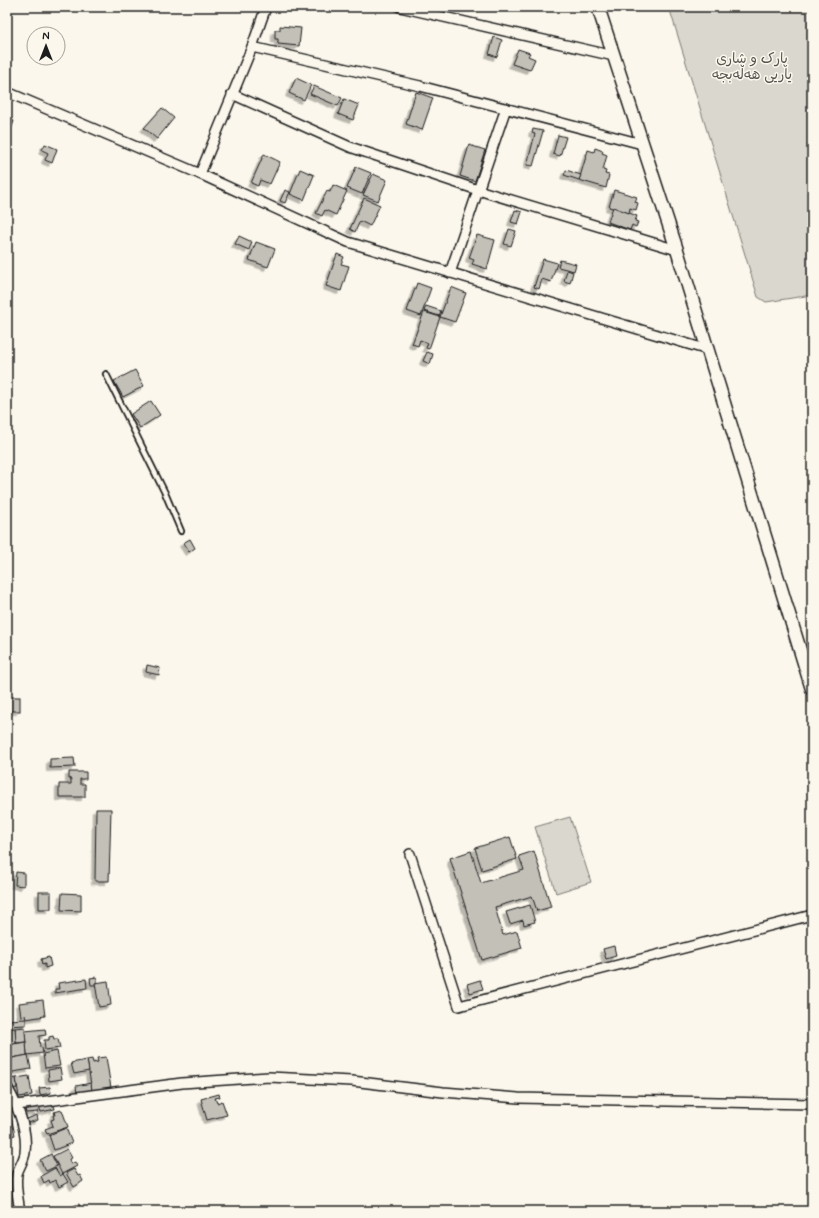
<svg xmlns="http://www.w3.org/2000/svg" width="819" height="1218" font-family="Mynerve,'Playpen Sans Arabic',sans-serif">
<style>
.green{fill:#dad7ce;stroke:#7b7a75}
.building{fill:#c3c0b8;stroke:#1c1c1c;filter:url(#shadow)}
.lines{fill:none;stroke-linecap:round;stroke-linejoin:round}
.lane-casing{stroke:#1c1c1c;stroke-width:8}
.street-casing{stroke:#1c1c1c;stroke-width:12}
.secondary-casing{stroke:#1c1c1c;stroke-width:15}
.lane{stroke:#fbf7ec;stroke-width:4.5}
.street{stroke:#fbf7ec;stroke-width:9}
.secondary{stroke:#fbf7ec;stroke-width:12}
.labels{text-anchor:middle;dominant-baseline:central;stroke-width:3;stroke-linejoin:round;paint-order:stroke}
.park-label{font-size:14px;fill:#555451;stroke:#fbf7ec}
</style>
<defs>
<filter id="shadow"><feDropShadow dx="-3.5" dy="3.5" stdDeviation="0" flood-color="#0004"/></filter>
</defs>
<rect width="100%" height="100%" fill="#fbf7ec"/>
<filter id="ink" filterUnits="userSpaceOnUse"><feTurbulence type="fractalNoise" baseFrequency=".025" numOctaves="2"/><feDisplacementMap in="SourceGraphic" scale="8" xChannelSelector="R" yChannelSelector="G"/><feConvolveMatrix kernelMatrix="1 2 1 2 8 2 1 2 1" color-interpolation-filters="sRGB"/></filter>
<g filter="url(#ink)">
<g class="green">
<polygon points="669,7 812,7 812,295 766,302 758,297"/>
<polygon points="570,817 591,882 556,893 535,827"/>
</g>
<g class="building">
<polygon points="280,26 301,28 299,46 278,44 278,39 275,39 275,30 280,30"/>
<polygon points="494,37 502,40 497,57 489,54"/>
<polygon points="518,49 530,53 528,56 535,59 530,70 512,64"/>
<polygon points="296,78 311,85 304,100 289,93"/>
<polygon points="314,86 342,98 338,106 310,94"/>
<polygon points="416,92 433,98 422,130 406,124"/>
<polygon points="344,99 359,105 353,120 338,114"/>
<polygon points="162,108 174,118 157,139 144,128"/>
<polygon points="7,115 10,116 9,119 14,121 11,130 7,128"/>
<polygon points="533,129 543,131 533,166 527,165 535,134 532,133"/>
<polygon points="558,135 566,137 560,156 553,154"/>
<polygon points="45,144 57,149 52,163 45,160 48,153 42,150"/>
<polygon points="469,145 485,150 475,181 460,176"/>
<polygon points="595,148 603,151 602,153 607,155 603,170 606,171 605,174 609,175 606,188 579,180 588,150 594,152"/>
<polygon points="264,154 280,162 270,184 260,180 258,186 251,183"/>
<polygon points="356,167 371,173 362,194 347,188"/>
<polygon points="300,169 314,175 304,200 290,194"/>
<polygon points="566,170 581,175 579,180 564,175"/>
<polygon points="373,174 387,180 378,201 363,195"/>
<polygon points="333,185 347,191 336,215 325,210 322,216 316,213 327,191 330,192"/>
<polygon points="285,190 290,192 285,203 280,201"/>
<polygon points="614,190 637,197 635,202 638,203 636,210 630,208 629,213 609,207"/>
<polygon points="364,198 380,205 370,226 360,221 355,232 350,229"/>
<polygon points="613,207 637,216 635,221 638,222 636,227 632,225 630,230 608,222"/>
<polygon points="515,210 522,212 518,224 511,222"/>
<polygon points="509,229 516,231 511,246 504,244"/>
<polygon points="477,235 495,240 487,269 472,264 474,260 469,258"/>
<polygon points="239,236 252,242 249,250 235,244"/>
<polygon points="256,242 275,249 268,267 249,260"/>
<polygon points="337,254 344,257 341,264 349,266 341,291 326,286"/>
<polygon points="543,259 557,263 551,282 542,279 539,289 534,287"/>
<polygon points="560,260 576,264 574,271 558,267"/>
<polygon points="567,270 573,272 570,283 564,281"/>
<polygon points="417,283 431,288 421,316 407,311"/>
<polygon points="451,287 466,293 455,322 440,317"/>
<polygon points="426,306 441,311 439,316 424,311"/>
<polygon points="424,312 440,317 429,349 426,348 428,343 420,340 418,346 412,344"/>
<polygon points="427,352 433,354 430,364 423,361"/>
<polygon points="135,370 144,386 123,397 114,381"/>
<polygon points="151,401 160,415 140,428 131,414"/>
<polygon points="190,539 195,548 189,552 183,543"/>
<polygon points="147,665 160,668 159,675 146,672"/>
<rect x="7" y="697" width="13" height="14"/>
<polygon points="74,758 75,767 50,768 50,759"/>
<polygon points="69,772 86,772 86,779 80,779 80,784 85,784 85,797 59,797 59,784 71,784 71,779 69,779"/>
<polygon points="96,809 111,809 109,881 95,881"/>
<polygon points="510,837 517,859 482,870 475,848"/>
<polygon points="471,851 481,883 524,870 519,856 534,851 551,907 537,911 532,896 495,907 503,935 517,931 522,948 482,960 450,858"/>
<polygon points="16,872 24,873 24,886 15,885"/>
<rect x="39" y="892" width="12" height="17"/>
<polygon points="62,893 81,894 81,911 61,910"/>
<polygon points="530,905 535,922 524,925 523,920 510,924 506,912"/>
<polygon points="614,946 616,956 606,959 603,949"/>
<polygon points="49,957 51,966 45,968 45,964 42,965 41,959"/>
<polygon points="97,977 97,983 95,983 96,985 91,985 90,978"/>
<polygon points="86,979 87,988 55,993 55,989 59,989 58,983"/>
<polygon points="480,980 483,989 470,993 467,984"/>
<polygon points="108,981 111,1005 99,1007 95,983"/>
<polygon points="43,1000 45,1016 26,1019 25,1015 21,1016 19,1003"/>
<polygon points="26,1019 26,1025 7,1026 7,1020"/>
<polygon points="25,1027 26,1042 16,1043 15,1028"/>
<polygon points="15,1028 16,1043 7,1043 7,1029"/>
<polygon points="45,1029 46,1035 39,1036 40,1047 42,1048 43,1053 27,1055 25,1031"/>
<polygon points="53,1036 54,1039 58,1039 60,1048 45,1050 44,1040 49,1040 49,1037"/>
<polygon points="26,1042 27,1055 28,1055 7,1059 7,1045"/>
<polygon points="57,1051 60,1066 45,1068 43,1054"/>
<polygon points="28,1055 31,1069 7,1073 7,1059"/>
<polygon points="106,1057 111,1088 92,1091 87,1060 92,1059 93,1063 98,1062 97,1058"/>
<polygon points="87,1060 89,1071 74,1074 71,1063"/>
<polygon points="60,1068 62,1079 49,1081 48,1070"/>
<polygon points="29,1076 32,1095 19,1097 16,1078"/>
<polygon points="16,1078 17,1088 11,1089 9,1079"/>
<polygon points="91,1083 92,1091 77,1094 76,1086"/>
<polygon points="50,1087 51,1093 40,1095 39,1088"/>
<polygon points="219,1094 220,1097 215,1098 217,1103 222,1101 227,1115 207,1120 201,1099"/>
<polygon points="53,1102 55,1109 41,1112 39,1106"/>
<polygon points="37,1106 38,1112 26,1113 25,1108"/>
<polygon points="62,1110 68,1127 47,1134 45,1129 53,1126 51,1120 54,1119 53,1115 55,1115 54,1112"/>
<polygon points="37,1115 38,1120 28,1123 27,1119"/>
<polygon points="11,1116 15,1135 7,1137 7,1117"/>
<polygon points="66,1128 72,1143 54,1150 49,1135"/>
<polygon points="67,1149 72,1158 69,1159 71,1164 75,1162 77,1166 62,1174 53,1156"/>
<polygon points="51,1154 57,1166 46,1171 40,1160"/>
<polygon points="55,1168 60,1176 63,1174 68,1182 59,1187 55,1180 50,1183 49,1180 44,1183 41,1176"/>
<polygon points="74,1169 78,1176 80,1175 83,1181 74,1187 66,1173"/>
<polygon points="79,1204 82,1211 60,1211"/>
</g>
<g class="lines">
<defs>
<polyline id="lane" points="106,374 165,493 181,531"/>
<g id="street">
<polyline points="400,7 614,56"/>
<polyline points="252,47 420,86 642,144"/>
<polyline points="7,92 200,174 348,242 708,350"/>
<polyline points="232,94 350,147 478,190 677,250"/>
<polyline points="200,174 252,47 266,7"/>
<polyline points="450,273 506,108"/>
<polyline points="410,854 459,1006 812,915"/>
<path d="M7 1087C18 1107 28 1130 25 1153 24 1160 19 1167 17 1174 15 1186 18 1199 20 1211"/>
<polyline points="17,1105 182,1083 269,1077 352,1081 443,1092 518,1098 812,1104"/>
</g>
<polyline id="secondary" points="598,7 677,250 812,689"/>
</defs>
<use href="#lane" class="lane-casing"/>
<use href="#street" class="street-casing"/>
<use href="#secondary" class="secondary-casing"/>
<use href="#lane" class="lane"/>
<use href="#street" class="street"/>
<use href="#secondary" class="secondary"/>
</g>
</g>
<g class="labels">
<g class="park-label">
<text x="752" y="59">پارک و شاری<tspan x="752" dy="16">یاریی ھەڵەبجە</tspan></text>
</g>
</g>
<rect width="819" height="1218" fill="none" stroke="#fbf7ec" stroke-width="24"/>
<rect x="12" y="12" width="795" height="1194" fill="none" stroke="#1c1c1c" stroke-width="1.5" filter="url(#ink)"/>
<g transform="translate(46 46)"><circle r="19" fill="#fbf7ec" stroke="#a29f99"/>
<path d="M0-3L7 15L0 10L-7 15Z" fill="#1c1c1c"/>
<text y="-6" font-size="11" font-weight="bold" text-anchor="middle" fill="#1c1c1c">N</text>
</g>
</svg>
